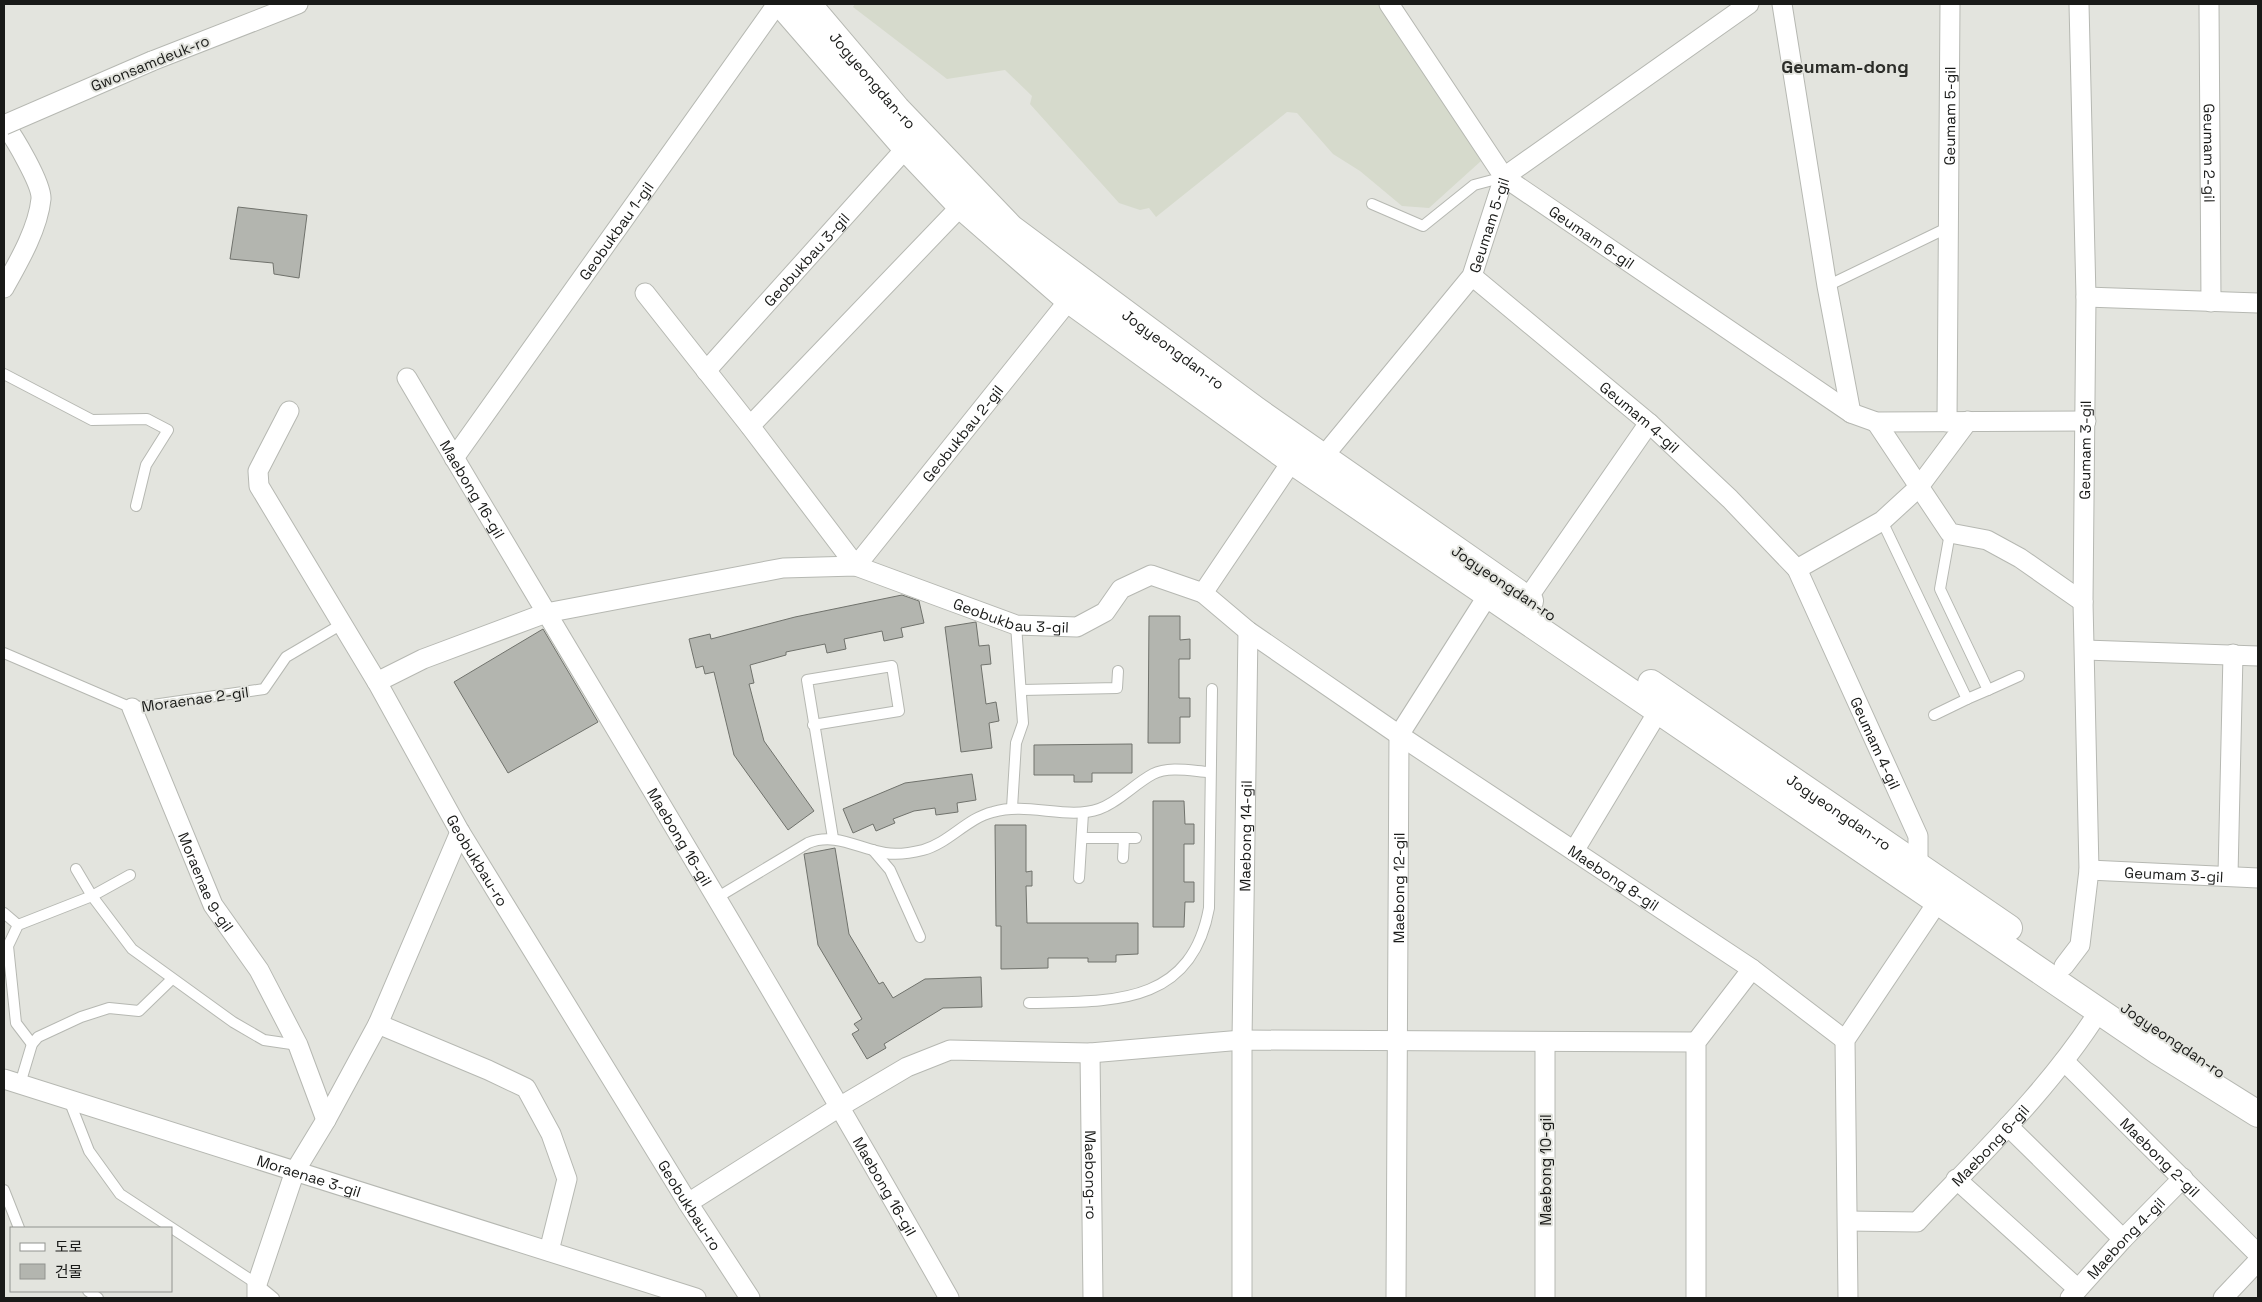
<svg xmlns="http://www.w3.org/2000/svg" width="2262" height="1302" font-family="'Space Grotesk','Noto Sans KR',sans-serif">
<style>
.built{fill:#d6dacc}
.building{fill:#b3b5af;stroke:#70726c}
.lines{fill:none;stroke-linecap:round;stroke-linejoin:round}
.lane-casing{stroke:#b6b8b2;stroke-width:12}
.street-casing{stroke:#b6b8b2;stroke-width:21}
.secondary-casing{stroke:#b6b8b2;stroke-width:28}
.lane{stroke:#fff;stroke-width:10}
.street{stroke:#fff;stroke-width:19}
.secondary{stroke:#fff;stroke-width:26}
.street-bridge-casing{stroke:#b6b8b2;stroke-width:21;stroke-linecap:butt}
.street-bridge{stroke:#fff;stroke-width:19}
.labels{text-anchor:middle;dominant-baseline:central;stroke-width:4;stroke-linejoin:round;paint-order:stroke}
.street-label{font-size:15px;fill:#191a18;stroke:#e3e4de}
.quarter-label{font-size:18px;font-weight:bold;fill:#2c2d29;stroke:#e3e4de}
</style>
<rect width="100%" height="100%" fill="#e3e4de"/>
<polygon class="built" points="855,4 1384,4 1481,161 1429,208 1402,206 1360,171 1333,154 1297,113 1287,112 1156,217 1149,208 1140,210 1119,203 1030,104 1032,96 1005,70 947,79 853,7"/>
<g class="building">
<polygon points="238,207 307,215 299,278 274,274 273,263 230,259"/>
<polygon points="902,595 919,601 924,623 901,628 903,637 884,641 882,631 844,639 846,649 827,653 825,644 786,652 786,655 750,665 754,683 749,684 764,741 814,811 788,830 734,755 714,672 705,674 703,666 696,668 689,639 710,634 711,639 795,617"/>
<polygon points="1149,616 1180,616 1180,640 1190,639 1190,659 1179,659 1179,698 1190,698 1190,717 1180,717 1180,743 1148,743"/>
<polygon points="976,622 979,646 989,645 991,664 981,665 986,704 996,702 999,721 989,723 992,748 961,752 945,627"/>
<polygon points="543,629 598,722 508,773 454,682"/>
<polygon points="1132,744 1132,773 1092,773 1092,782 1074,782 1074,775 1034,775 1034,745"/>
<polygon points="972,774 976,800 957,803 958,812 936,815 935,808 914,811 893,819 895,823 876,831 873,824 853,833 843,809 905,783"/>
<polygon points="1153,801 1184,801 1185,824 1194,824 1194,844 1184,844 1184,882 1194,882 1194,902 1185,902 1184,927 1153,927"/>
<polygon points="995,825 1026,825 1026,872 1032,871 1032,886 1026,886 1027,923 1138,923 1138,954 1116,955 1116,962 1088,962 1088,958 1048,958 1048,968 1001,969 1001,926 996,926"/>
<polygon points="835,848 849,934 879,984 883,982 893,998 925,979 981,977 982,1007 943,1008 884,1044 886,1048 867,1059 852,1034 859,1030 854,1024 862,1019 818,945 804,854"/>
</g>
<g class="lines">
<defs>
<g id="lane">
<polyline points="1372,204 1423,226 1474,185 1504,177"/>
<polyline points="1827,286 1947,228"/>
<polyline points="4,374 92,420 147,419 168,430 146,465 136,506"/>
<polyline points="1882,521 1967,699 1988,690 1940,589 1950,533"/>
<polyline points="4,653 132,708 264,689 286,657 342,624"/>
<polyline points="1022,690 1117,688 1118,671"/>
<polyline points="1988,690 2019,676"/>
<polyline points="1934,715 1967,699"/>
<polyline points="813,725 899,711 892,666 807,680 833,838"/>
<polyline points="1012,808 1016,743 1023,723 1016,625"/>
<polyline points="1082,838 1136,838"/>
<polyline points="873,850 890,870 920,937"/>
<polyline points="1123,858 1124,838"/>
<polyline points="76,869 92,896 132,949 233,1022 264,1040 298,1045"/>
<polyline points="1079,878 1083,813"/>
<path d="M718 897 808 843C835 832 857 848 885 853 897 855 911 853 923 850 949 843 967 818 993 812 1027 802 1068 820 1099 809 1119 802 1134 784 1153 774 1169 766 1192 771 1209 772"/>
<polyline points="4,913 18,925"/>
<path d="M1029 1003C1108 1001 1191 1008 1209 908L1212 689"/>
<polyline points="32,1044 16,1023 8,946 18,925 92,896 130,875"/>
<polyline points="20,1084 32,1044 38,1037 81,1017 109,1008 139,1011 172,979"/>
<polyline points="69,1100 89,1151 120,1194 257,1284 274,1298"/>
<polyline points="4,1190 19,1228"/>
<polyline points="88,1291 98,1298"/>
</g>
<g id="street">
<path id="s1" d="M1389 4 1504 177 1851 413 1876 422 2086 421"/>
<polyline points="1782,4 1827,286 1851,413"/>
<path id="s2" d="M2209 4 2211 302"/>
<polyline points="152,61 298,4"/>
<path d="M4 124C14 137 42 184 41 199 38 229 18 263 4 288"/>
<path id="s3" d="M1472 276 1649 423 1730 499 1797 569 1918 836V865"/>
<path id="s4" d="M645 293 750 426 856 566 1069 300"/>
<polyline points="2086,297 2258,303"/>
<path id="s5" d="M706 371 906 148"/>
<path id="s6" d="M407 378C588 685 774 988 949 1298"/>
<path id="s7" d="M289 411 258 471 259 486 377 682 460 832 688 1203 750 1298"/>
<polyline points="1876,422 1950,533 1987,540 2020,558 2083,602"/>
<path id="s8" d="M1947 422 1950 4"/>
<polyline points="750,426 961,206"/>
<path id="s9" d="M454 458 777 4"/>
<polyline points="1797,569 1882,521 1918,488 1968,421"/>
<path id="s10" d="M1203 593 1248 631 1399 735 1752 969 1845 1040"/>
<polyline points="1527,599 1649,423"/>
<polyline points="2085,650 2258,656"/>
<path id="s11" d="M377 682 423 659 546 613 783 568 856 566 1016 625 1077 627 1105 612 1121 589 1151 575 1203 593 1292 461 1323 457 1472 276 1504 177 1749 4"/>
<path id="s12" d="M132 708 213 905 259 970 298 1045 326 1120"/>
<polyline points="1574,851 1659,710"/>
<path id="s13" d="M2089 870 2258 878"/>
<polyline points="2228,875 2233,654"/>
<path id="s14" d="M2064 966 2080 945 2089 870 2083 602 2086 297 2079 4"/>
<polyline points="378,1024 488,1070 526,1088 551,1134 567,1179 549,1251"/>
<path id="s15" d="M1090 1053 1093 1298"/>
<path id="s16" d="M2064 1061 2258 1254"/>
<path id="s17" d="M4 1079 696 1298"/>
<polyline points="2008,1126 2123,1239"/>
<polyline points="1956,1179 2078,1289"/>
<polyline points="688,1203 841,1106 907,1067 950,1050 1090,1053 1242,1040 1696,1042"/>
<path id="s18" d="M1848 1221 1917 1222C1980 1155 2050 1089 2099 1011"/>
<polyline points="257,1298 257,1284 295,1171 326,1120 378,1024 460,832"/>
<path id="s19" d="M1242 1298V1040L1248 631"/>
<path id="s20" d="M1396 1298 1399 735 1488 595"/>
<polyline points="1545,1298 1545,1042"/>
<polyline points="1696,1298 1696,1042 1752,969"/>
<polyline points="1848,1298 1845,1040 1945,891"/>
<path id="s21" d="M2070 1298 2123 1239 2183 1178"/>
<polyline points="2223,1298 2258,1261"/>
</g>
<g id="secondary">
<polyline points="781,4 906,148 961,206 1069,300 1292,461 2159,1052 2258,1114"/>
<path id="s22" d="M808 4 897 109 1011 228 1256 410 1530 601"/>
<path id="s23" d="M1651 683 2009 928"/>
</g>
</defs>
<use href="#lane" class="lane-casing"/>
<use href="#street" class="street-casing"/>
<use href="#secondary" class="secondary-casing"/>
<use href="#lane" class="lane"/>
<use href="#street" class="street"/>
<use href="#secondary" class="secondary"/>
<defs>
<polyline id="street-bridge" points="4,125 152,61"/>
</defs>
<use href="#street-bridge" class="street-bridge-casing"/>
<use href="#street-bridge" class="street-bridge"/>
</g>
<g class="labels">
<g class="street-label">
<text transform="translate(150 63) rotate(-22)">Gwonsamdeuk-ro</text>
<text stroke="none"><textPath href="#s22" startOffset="100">Jogyeongdan-ro</textPath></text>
<text stroke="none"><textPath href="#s8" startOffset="306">Geumam 5-gil</textPath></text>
<text stroke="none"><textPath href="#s2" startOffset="149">Geumam 2-gil</textPath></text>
<text stroke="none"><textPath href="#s11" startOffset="1355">Geumam 5-gil</textPath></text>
<text stroke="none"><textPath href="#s9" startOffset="279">Geobukbau 1-gil</textPath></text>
<text stroke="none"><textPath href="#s1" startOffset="314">Geumam 6-gil</textPath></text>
<text stroke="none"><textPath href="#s5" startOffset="150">Geobukbau 3-gil</textPath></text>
<text stroke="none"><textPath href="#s22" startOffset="505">Jogyeongdan-ro</textPath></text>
<text stroke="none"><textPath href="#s3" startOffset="219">Geumam 4-gil</textPath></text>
<text stroke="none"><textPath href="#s4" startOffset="515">Geobukbau 2-gil</textPath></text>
<text stroke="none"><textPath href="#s14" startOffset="522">Geumam 3-gil</textPath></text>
<text stroke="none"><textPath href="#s6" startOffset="129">Maebong 16-gil</textPath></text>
<text transform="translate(1504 583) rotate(34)">Jogyeongdan-ro</text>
<text stroke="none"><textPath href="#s11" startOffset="661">Geobukbau 3-gil</textPath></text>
<text transform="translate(195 699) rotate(-8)">Moraenae 2-gil</text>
<text stroke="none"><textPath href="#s3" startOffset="629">Geumam 4-gil</textPath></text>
<text stroke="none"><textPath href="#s23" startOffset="228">Jogyeongdan-ro</textPath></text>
<text stroke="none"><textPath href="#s19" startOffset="462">Maebong 14-gil</textPath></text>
<text stroke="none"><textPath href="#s6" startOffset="534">Maebong 16-gil</textPath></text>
<text stroke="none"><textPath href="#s7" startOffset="516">Geobukbau-ro</textPath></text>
<text stroke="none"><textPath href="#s13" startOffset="85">Geumam 3-gil</textPath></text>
<text stroke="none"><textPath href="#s10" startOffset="500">Maebong 8-gil</textPath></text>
<text stroke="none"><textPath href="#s12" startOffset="189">Moraenae 9-gil</textPath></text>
<text stroke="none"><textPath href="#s20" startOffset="410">Maebong 12-gil</textPath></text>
<text transform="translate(2173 1040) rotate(34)">Jogyeongdan-ro</text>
<text stroke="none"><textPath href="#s18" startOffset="175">Maebong 6-gil</textPath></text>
<text stroke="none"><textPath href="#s16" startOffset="136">Maebong 2-gil</textPath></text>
<text transform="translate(1545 1170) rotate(-90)">Maebong 10-gil</text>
<text stroke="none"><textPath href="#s15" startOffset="122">Maebong-ro</textPath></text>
<text stroke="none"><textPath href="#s17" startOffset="320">Moraenae 3-gil</textPath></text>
<text stroke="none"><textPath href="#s6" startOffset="939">Maebong 16-gil</textPath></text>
<text stroke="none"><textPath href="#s7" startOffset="921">Geobukbau-ro</textPath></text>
<text stroke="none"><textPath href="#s21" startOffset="82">Maebong 4-gil</textPath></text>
</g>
<g class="quarter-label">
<text x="1845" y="66">Geumam-dong</text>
</g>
</g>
<rect width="2262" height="1302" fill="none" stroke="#191a18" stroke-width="10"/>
<rect x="10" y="1227" width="162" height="65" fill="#e3e4de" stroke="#92938f"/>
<rect x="20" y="1243" width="25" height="8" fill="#ffffff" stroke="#92938f"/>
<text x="55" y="1252" font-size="15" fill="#191a18">도로</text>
<rect x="20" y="1264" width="25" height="15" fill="#b3b5af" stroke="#92938f"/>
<text x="55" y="1277" font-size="15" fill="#191a18">건물</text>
</svg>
